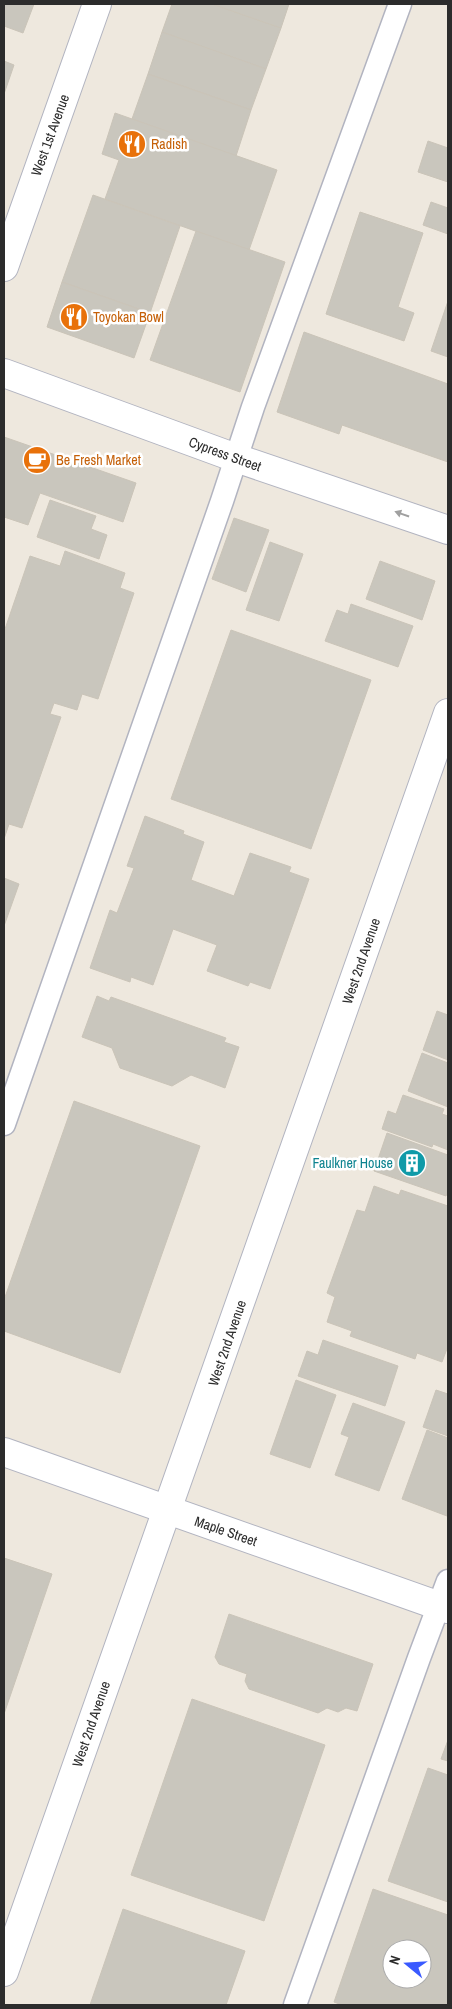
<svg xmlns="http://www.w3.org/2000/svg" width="452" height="2009" font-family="'Archivo Narrow',sans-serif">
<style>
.building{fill:#c9c6bd;stroke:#cac4b8;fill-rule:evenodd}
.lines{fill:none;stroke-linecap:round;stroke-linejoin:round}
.service-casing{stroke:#b2b4c0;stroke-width:25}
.minor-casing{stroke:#b2b4c0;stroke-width:30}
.service{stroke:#fff;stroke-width:22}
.minor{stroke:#fff;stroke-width:28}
.oneway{fill:#a0a0a0}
.labels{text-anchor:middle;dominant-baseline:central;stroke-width:5;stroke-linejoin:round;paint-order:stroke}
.street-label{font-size:14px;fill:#2c2c2c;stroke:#fff}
.food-label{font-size:14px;fill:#c56008;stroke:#fff;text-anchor:start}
.culture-label{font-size:14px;fill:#0d838f;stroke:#fff;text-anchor:end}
</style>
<rect width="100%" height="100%" fill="#eee8de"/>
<g class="building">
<polygon points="4,4 34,4 23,33 4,26"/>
<polygon points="172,4 212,4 281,28 266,69 162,32"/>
<polygon points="212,4 289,4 281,28"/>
<polygon points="162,32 266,69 251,110 148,74"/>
<polygon points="4,61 14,65 4,94"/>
<polygon points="148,74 251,110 236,156 132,119"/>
<polygon points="115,113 277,170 249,250 105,199 119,160 102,154"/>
<polygon points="428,141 448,148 448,182 418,172"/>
<polygon points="93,195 180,226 150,313 62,282"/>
<polygon points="431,202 448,208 448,234 423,225"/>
<polygon points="360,212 423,233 398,307 414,313 404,341 326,314"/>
<polygon points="196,231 285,262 240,392 150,360"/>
<polygon points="62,282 150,313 134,358 47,327"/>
<polygon points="448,301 448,357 431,351"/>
<polygon points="304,332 448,384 448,462 342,425 339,434 277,412"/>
<polygon points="4,437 136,483 123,522 40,493 28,525 4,517"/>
<polygon points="50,500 96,516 91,529 107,535 99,559 37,537"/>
<polygon points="234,518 269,530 246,592 212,579"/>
<polygon points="270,542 303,554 279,621 246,610"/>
<polygon points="65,551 125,573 120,588 134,593 98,699 82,694 77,710 54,703 50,714 61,717 22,828 9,824 4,839 4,632 30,556 60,566"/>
<polygon points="380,561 435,581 422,620 366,599"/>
<polygon points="351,604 413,626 398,667 325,641 337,610 348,614"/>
<polygon points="231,630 371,680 311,849 171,799"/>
<polygon points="145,816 184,831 183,834 204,842 191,880 234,896 250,853 291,867 289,872 309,879 270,989 250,982 248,986 207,971 217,945 173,929 153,985 131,977 130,982 90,968 110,910 117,913 134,868 127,866"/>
<polygon points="4,878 19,884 4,926"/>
<polygon points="97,996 109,1001 111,997 226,1038 224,1042 239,1047 225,1088 191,1075 172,1086 120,1068 112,1048 82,1037"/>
<polygon points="437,1011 448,1015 448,1060 423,1050"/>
<polygon points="422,1053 448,1063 448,1107 408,1091"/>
<polygon points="403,1095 444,1109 442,1114 448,1116 448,1150 433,1144 432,1147 382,1129 388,1111 396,1114"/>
<polygon points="74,1101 200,1146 120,1373 4,1331 4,1300"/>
<polygon points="387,1133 448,1155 448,1191 446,1196 374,1171"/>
<polygon points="374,1186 399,1195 401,1190 448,1206 448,1346 442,1362 417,1353 415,1359 350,1336 352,1331 327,1322 335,1297 327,1293 357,1210 365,1212"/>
<polygon points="323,1340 398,1366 385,1406 298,1376 307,1351 318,1355"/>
<polygon points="296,1380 336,1395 310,1468 270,1454"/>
<polygon points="436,1390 448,1394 448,1436 423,1427"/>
<polygon points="353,1403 405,1422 379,1491 335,1475 349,1437 341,1434"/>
<polygon points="427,1430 448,1438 447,1516 402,1499"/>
<polygon points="4,1558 52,1574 4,1714"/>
<polygon points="229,1614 373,1664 357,1711 346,1708 338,1712 327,1708 318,1713 249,1689 245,1681 247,1674 219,1664 215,1657"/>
<polygon points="192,1699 325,1745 264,1921 131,1875"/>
<polygon points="448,1740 448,1761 441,1759"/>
<polygon points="428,1768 448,1775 448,1902 388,1881"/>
<path d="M373 1889 448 1915V2005H342L334 2002ZM392 1949H422V1979H392Z"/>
<polygon points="123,1909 245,1951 226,2005 90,2005"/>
</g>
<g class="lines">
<defs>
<g id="service">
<polyline points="4,1124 222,501 253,407 400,4"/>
<polyline points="295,2005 419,1658 448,1581"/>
</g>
<g id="minor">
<polyline points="4,267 97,4"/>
<polyline points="4,373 236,458 448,530"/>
<polyline points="4,1452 448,1609"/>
<polyline points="4,1972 448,713"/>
</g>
</defs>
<use href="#service" class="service-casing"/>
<use href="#minor" class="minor-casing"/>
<use href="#service" class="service"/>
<use href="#minor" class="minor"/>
</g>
<defs><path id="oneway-solid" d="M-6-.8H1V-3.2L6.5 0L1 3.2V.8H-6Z" transform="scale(1.25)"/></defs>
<use class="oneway" href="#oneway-solid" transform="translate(402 514) rotate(-161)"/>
<defs>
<symbol id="restaurant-disc" viewBox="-11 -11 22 22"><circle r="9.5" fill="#e8710a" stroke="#fff"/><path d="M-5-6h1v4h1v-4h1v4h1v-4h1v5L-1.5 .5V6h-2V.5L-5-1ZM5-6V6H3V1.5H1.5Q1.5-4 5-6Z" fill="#fff"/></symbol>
<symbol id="cafe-disc" viewBox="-11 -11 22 22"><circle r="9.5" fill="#e8710a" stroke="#fff"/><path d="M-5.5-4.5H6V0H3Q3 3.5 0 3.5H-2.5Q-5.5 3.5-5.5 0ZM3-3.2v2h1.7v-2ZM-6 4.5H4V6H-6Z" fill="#fff"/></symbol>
<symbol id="building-disc" viewBox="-11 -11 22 22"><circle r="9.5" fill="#0f9aa8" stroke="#fff"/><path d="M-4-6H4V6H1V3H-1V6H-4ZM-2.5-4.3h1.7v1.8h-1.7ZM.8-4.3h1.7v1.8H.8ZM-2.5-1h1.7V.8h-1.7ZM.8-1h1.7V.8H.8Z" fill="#fff"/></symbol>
</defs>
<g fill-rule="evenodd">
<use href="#restaurant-disc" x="116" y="128" width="32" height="32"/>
<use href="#restaurant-disc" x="58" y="301" width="32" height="32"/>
<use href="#cafe-disc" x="21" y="444" width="32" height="32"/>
<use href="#building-disc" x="396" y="1147" width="32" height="32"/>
</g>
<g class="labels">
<g class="street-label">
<text transform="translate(50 135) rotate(-70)">West 1st Avenue</text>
<text transform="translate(225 454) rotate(20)">Cypress Street</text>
<text transform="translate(361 961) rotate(-71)">West 2nd Avenue</text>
<text transform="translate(227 1343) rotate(-71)">West 2nd Avenue</text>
<text transform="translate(226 1531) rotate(19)">Maple Street</text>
<text transform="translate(91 1724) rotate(-71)">West 2nd Avenue</text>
</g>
<g class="food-label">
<text x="151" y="144">Radish</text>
<text x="93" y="317">Toyokan Bowl</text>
<text x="56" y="460">Be Fresh Market</text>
</g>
<g class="culture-label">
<text x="393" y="1163">Faulkner House</text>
</g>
</g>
<rect width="452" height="2009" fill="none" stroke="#2c2c2c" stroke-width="10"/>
<g transform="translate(407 1964) rotate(288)"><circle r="24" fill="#ffffff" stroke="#ababab"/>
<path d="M0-4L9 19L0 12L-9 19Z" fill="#3a5aff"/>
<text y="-8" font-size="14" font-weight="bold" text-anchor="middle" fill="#2c2c2c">N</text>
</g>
</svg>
